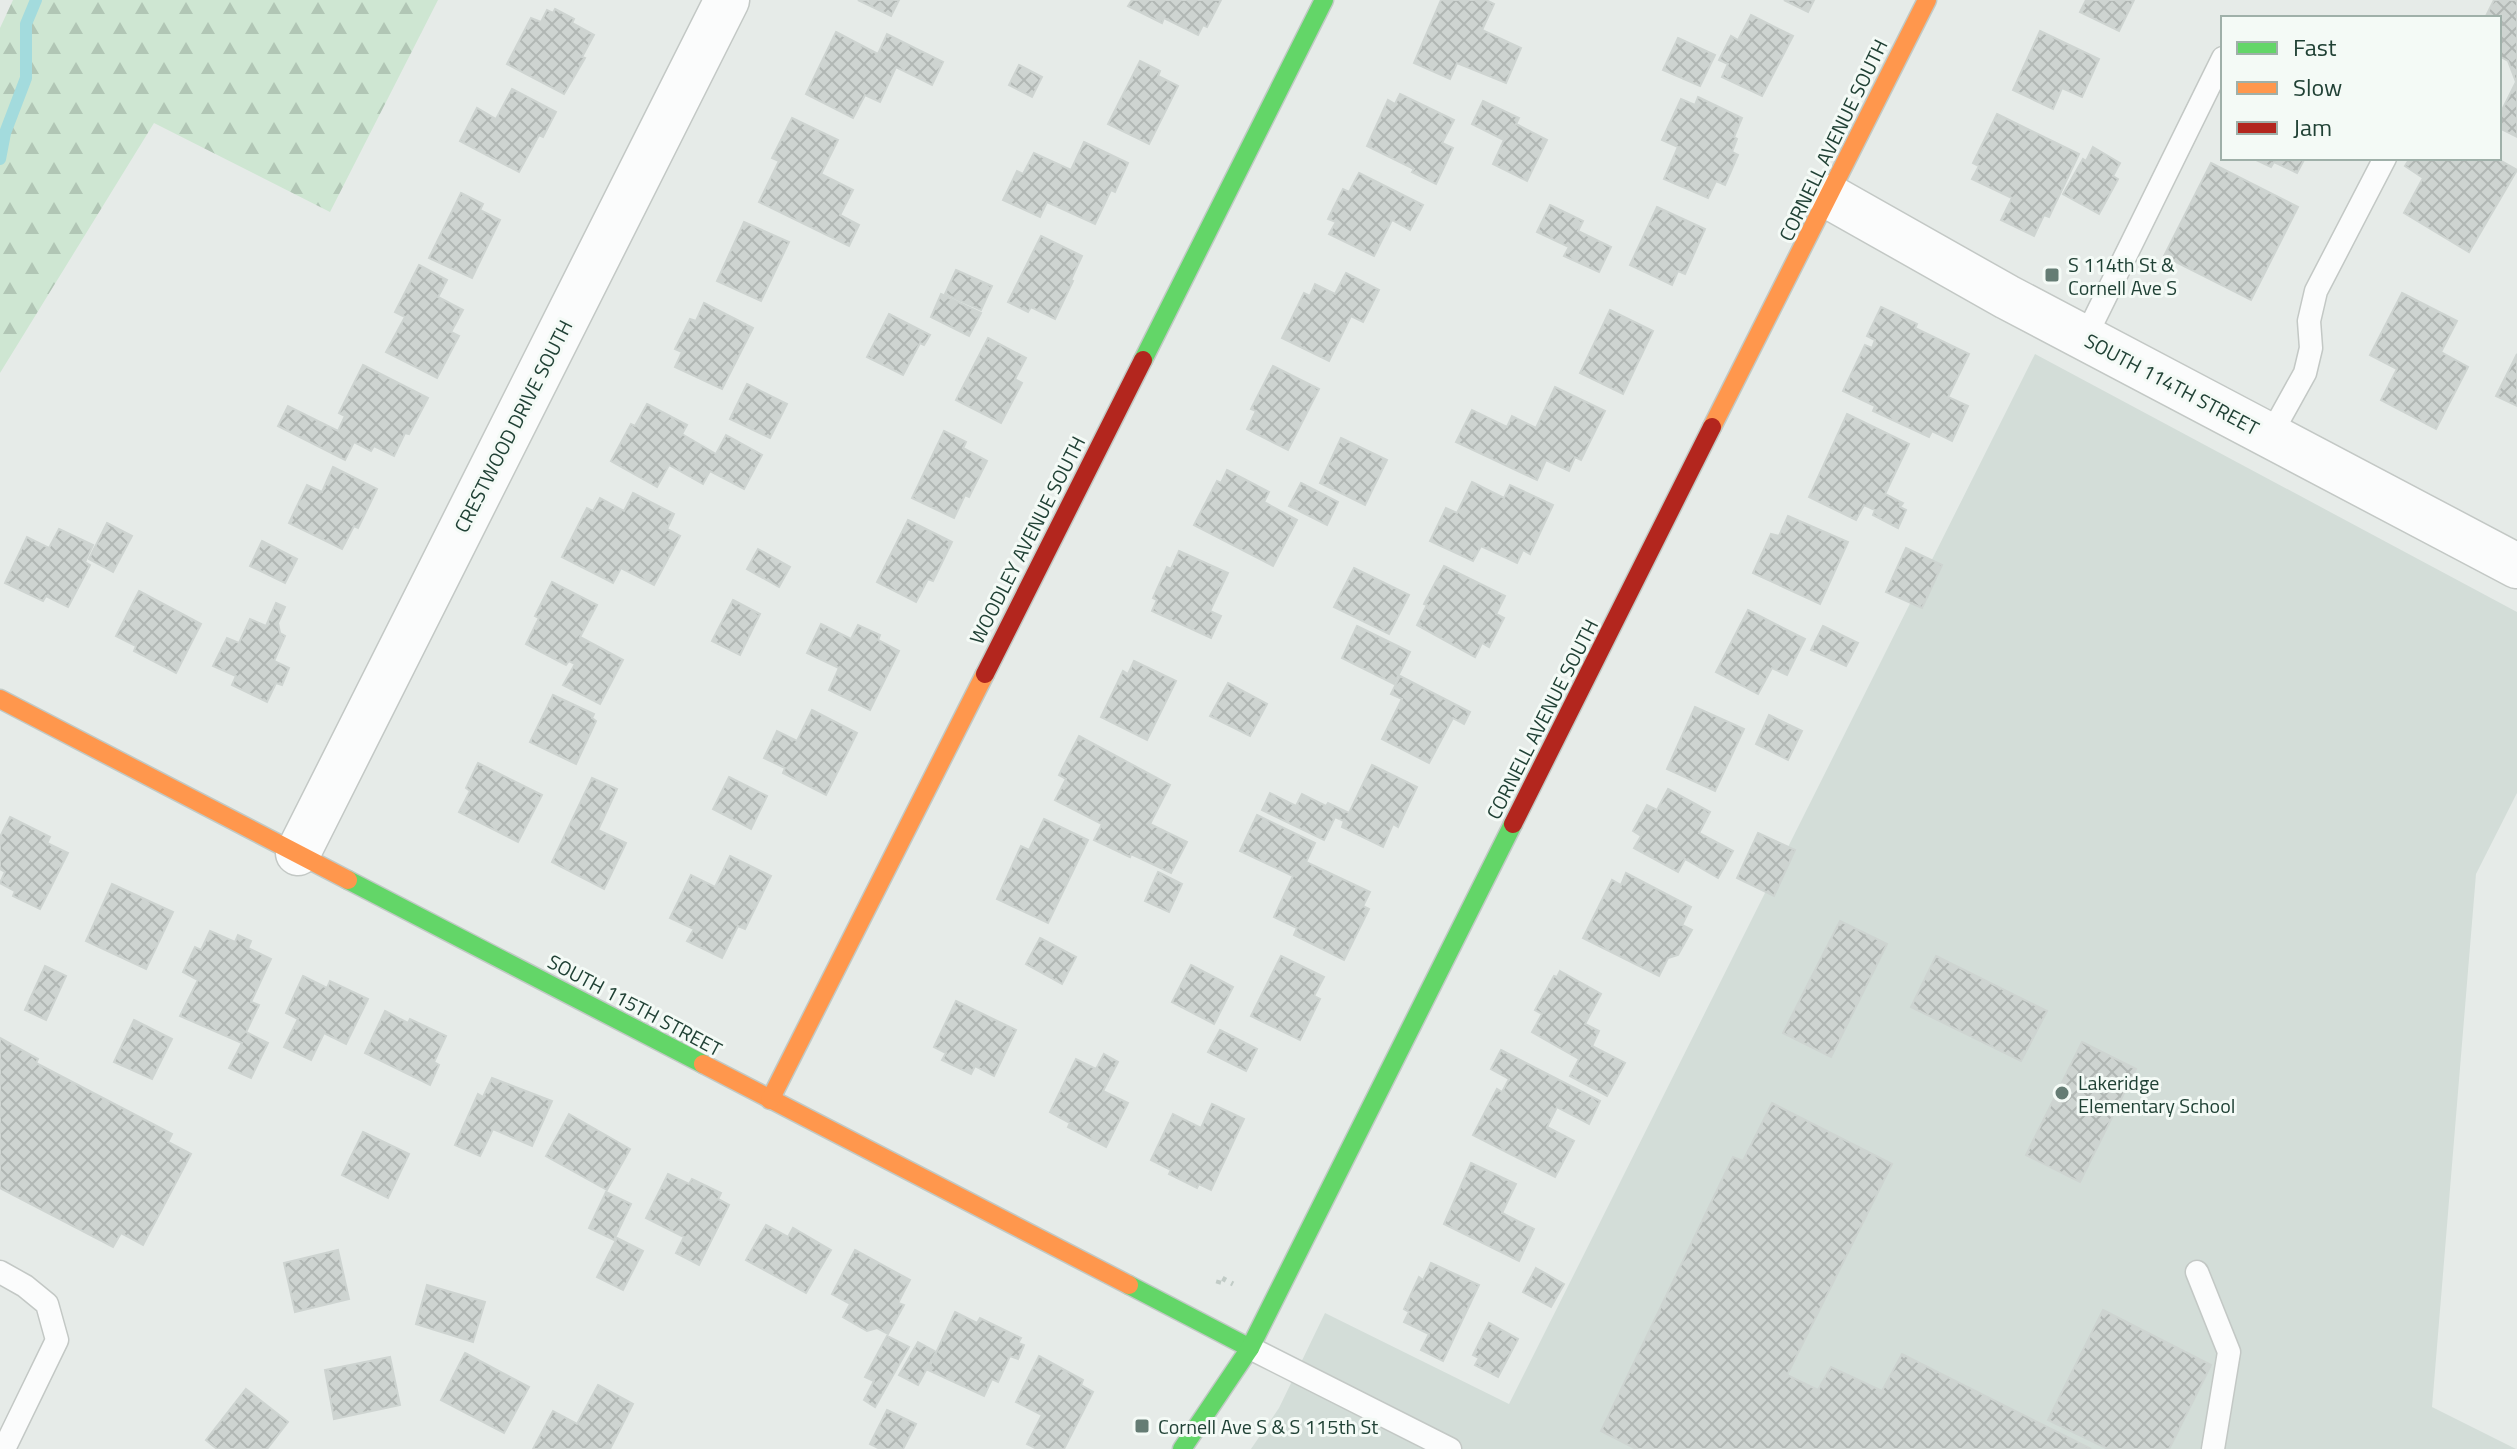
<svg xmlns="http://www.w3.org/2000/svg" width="2517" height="1449" font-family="'Titillium Web',sans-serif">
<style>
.built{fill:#d3ddd8}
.forest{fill:url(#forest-firs)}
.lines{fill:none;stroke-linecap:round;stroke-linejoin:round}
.stream{stroke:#a3dbdd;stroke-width:12}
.building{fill:url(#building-cross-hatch);stroke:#ced4d1;stroke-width:2}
.lane-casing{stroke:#c3c8c5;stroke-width:25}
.street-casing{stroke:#c3c8c5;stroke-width:47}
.fast-casing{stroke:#c1c9c5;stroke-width:21}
.slow-casing{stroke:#c1c9c5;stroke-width:21}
.jam-casing{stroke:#c1c9c5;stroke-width:21}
.path{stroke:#c1cbc6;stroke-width:5;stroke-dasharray:4 6;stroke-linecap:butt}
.lane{stroke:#fbfcfc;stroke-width:22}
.street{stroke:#fbfcfc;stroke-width:44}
.fast{stroke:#63d668;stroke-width:18}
.slow{stroke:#ff974d;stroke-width:18}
.jam{stroke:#b3261e;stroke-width:18}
.poi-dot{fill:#657c74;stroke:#f4faf6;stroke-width:3}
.labels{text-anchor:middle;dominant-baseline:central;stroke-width:6;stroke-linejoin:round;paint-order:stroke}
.street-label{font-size:20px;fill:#204135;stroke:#f4faf6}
.poi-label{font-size:20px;fill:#204135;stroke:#f4faf6;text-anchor:start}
</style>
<defs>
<pattern id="forest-firs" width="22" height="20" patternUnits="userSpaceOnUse" patternTransform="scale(2)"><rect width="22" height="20" fill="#cee6d2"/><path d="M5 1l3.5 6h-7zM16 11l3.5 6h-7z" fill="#b1c6b5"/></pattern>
<pattern id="building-cross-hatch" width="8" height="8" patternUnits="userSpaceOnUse" patternTransform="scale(2)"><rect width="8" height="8" fill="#ced4d1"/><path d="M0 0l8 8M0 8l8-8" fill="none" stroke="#b1b7b4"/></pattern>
</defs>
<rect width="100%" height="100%" fill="#e6ebe8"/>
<polygon class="built" points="2035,354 2517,612 2517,793 2476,874 2432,1407 2516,1449 1251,1449 1279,1408 1325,1313 1509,1404"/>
<polygon class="forest" points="13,0 438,0 330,212 154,123 0,373 0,28"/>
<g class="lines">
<polyline class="stream" points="0,159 5,133 26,78 26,24 36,0"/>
</g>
<g class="building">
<polygon points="858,0 899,0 891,16"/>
<polygon points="1132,0 1221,0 1207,27 1203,25 1198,35 1164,18 1162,23 1128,6"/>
<polygon points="1441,0 1486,0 1494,4 1482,30 1521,48 1506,83 1457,63 1450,79 1414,63"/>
<polygon points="1784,0 1814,0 1808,12"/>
<polygon points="2086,0 2134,0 2119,31 2080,12"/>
<polygon points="2494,0 2517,0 2517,137 2499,128 2499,116 2516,82 2508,61 2499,56 2499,35 2503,27 2499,26 2499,18 2485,18"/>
<polygon points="555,9 574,19 572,23 594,35 582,57 585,58 564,94 507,64 531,18 541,22 547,10 553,13"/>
<polygon points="1751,15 1793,36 1762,96 1722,77 1728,64 1719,60 1731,36 1738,40"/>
<polygon points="2040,31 2099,59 2082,97 2062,88 2053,109 2013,90"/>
<polygon points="836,32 878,54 887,34 943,62 932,85 896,67 880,102 865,95 853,118 806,94"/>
<polygon points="1678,38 1715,55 1700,86 1663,70"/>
<polygon points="1140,61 1160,71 1158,76 1178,86 1149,144 1108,124"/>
<polygon points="1019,65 1042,77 1032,97 1009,85"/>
<polygon points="512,89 556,112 543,137 539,135 519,172 460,141 477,108 496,119"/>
<polygon points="1400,94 1454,120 1442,143 1453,148 1436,184 1412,172 1414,169 1367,146 1388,100 1395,104"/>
<polygon points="1698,97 1742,118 1734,137 1737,139 1732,152 1738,155 1725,185 1716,181 1708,198 1664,179 1678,147 1662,140 1681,99 1695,105"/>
<polygon points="1483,101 1519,118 1516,124 1547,140 1527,181 1493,164 1504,140 1472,124"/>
<polygon points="1997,114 2079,154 2049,217 2044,215 2034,236 2001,220 2012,198 1972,179 1979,166 1973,163"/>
<polygon points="792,118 838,140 821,174 853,190 840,215 859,225 849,246 759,202 779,161 772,158"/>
<polygon points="1084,142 1128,163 1115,192 1111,190 1095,224 1047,202 1040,217 1003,200 1017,171 1023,174 1034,153 1071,170"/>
<polygon points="2093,147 2120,163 2113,176 2118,179 2099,214 2063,194 2083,159 2086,161"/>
<polygon points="2252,158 2305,158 2297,173 2274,162 2271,167"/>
<polygon points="2410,158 2496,158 2517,170 2469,252 2404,213 2423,178 2405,166"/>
<polygon points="2211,163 2298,207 2251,300 2164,256"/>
<polygon points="1359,173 1423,205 1410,230 1392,220 1374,256 1329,234 1336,222 1328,219 1343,189 1349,192"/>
<polygon points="461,193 483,204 480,210 500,220 472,278 429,258"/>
<polygon points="1550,205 1583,221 1578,231 1611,247 1599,272 1564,256 1569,247 1537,232"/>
<polygon points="1657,207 1705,229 1685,274 1678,271 1672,285 1630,265"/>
<polygon points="744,222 789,242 761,301 717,281"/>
<polygon points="1041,236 1082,256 1071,280 1073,281 1055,319 1031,307 1028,312 1008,302"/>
<polygon points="419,265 447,280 438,297 463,310 451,332 459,336 437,378 386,352 405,317 395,312"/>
<polygon points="956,270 992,286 981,310 945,294"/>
<polygon points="1346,273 1379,290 1363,322 1351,316 1329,361 1282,338 1304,293 1310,296 1315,284 1335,294"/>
<polygon points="2402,293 2457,321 2441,352 2468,367 2436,429 2381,400 2397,369 2370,355"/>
<polygon points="941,294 981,313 969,336 931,317"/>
<polygon points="704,303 753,328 722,389 675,367 682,352 675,349 690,319 696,321"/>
<polygon points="1881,307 1917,324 1915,328 1969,354 1948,397 1968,406 1952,441 1932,431 1929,437 1873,411 1875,406 1843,391 1865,345 1872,348 1875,340 1867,336"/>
<polygon points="1610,310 1653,331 1623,394 1580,373"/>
<polygon points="889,314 930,335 924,345 920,343 903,375 867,357"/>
<polygon points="988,338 1026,358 1015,379 1022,383 1001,423 956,400"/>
<polygon points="2517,354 2517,406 2496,396"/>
<polygon points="363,365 428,398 409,434 405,433 394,456 374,446 371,451 354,442 345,460 278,426 288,406 338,431 345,416 339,413"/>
<polygon points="1273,366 1319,389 1288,450 1247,429 1256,411 1251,409"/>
<polygon points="747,384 787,404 770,438 730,419"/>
<polygon points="1555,387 1605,411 1581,460 1575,457 1569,471 1546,460 1537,480 1456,442 1472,410 1507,427 1512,416 1536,428"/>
<polygon points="647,404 687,425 682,434 716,454 726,435 762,455 744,489 710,471 703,484 669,465 657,487 611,461 631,424 635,426"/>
<polygon points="1847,414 1909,444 1885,494 1903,503 1900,507 1906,510 1898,528 1873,515 1875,510 1864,505 1856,520 1809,497"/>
<polygon points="944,431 966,442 963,448 987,461 969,497 965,495 954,518 912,498"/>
<polygon points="1341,438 1387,460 1365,505 1320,483"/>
<polygon points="333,467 377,489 358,528 354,526 342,549 289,523 307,485 322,492"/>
<polygon points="1227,470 1269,492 1264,502 1297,520 1273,566 1194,525 1217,481 1221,483"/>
<polygon points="1472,482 1504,498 1510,485 1553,505 1530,554 1523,550 1517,563 1481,546 1473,561 1430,541 1446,508 1457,513"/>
<polygon points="1301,483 1338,502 1327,525 1289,506"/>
<polygon points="633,493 674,514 667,529 680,536 654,585 621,568 613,583 562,557 587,508 593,511 600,498 624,511"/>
<polygon points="1788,516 1848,542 1820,604 1753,573 1771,534 1779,536"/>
<polygon points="908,520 952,542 933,581 928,579 916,602 877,582"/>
<polygon points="107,523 132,536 113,572 89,559"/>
<polygon points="59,529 93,545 85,562 90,565 68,607 46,596 43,601 5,583 27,537 49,548"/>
<polygon points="262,541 297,559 285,583 250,566"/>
<polygon points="1906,548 1942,565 1922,608 1886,592"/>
<polygon points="758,549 790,567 779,587 747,569"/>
<polygon points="1179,551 1228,573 1210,611 1221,616 1211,638 1152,611 1157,600 1153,598 1167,567 1171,569"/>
<polygon points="1444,566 1505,596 1496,614 1504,618 1489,647 1482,643 1475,657 1417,625 1427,605 1424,604"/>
<polygon points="1354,568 1409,595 1389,634 1334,607"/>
<polygon points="552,582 597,605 580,637 623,660 600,704 563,685 575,664 569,661 566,665 526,644 539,618 535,616"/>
<polygon points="139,591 201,624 176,673 134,651 136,646 116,636"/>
<polygon points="733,600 760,614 740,655 712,641"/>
<polygon points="276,603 285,607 278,623 280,633 285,636 274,661 289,668 282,685 276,683 267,702 232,685 236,676 213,666 227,638 239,643 250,619 266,626"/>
<polygon points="1748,610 1805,639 1787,675 1772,668 1758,694 1716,672"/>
<polygon points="821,624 851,639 858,625 880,635 878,640 899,651 870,710 829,690 839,668 807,653"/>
<polygon points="1357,626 1410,652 1394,684 1342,658"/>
<polygon points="1823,626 1858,643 1846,666 1811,650"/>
<polygon points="1134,661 1176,681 1147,740 1101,717 1123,671 1128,674"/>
<polygon points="1400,676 1470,712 1464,724 1453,718 1429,763 1382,739 1402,699 1391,694"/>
<polygon points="1228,683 1267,704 1250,736 1210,716"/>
<polygon points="553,695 594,714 592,718 596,721 576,764 530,742"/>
<polygon points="1695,707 1744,729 1715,791 1667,769"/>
<polygon points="812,710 857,733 826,795 783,773 785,768 764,758 777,731 797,741"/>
<polygon points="1769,715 1802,731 1788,760 1756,744"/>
<polygon points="1079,736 1170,785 1150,824 1187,842 1171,873 1131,854 1130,857 1094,840 1102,824 1055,800 1066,779 1059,775"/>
<polygon points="478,763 542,795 518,842 459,812 470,791 466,788"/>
<polygon points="1372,765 1417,787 1398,827 1393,824 1383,847 1342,827 1344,821 1335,817 1324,840 1262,810 1270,793 1296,806 1302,794 1326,806 1328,803 1349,813"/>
<polygon points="729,777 767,796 751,829 713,809"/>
<polygon points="592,778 617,789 598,830 626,843 604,889 552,862"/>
<polygon points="1668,789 1710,812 1699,833 1733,851 1718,878 1685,859 1678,872 1634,848 1641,836 1633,831 1647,805 1657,810"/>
<polygon points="1257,815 1315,843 1306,862 1370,892 1363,906 1369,909 1344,960 1294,935 1297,928 1274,917 1293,876 1240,851"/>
<polygon points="10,817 50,837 47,843 68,853 40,909 13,896 15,891 0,883 5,872 0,869 0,837"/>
<polygon points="1044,819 1088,840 1048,923 997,899 1021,846 1029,850"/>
<polygon points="1758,833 1795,850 1774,896 1737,878"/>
<polygon points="730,856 771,876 745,929 738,926 722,958 687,941 694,929 670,918 691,875 715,887"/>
<polygon points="1158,872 1182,884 1169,912 1145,901"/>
<polygon points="1626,873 1691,907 1682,925 1692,930 1678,955 1668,958 1659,976 1583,938 1612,880 1621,885"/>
<polygon points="112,884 173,912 146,969 86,941"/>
<polygon points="1840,921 1887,944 1831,1057 1783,1033"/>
<polygon points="210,931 235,942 238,935 251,941 248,948 271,959 251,1002 259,1005 246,1032 268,1043 251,1078 229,1068 242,1043 180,1016 198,980 183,972 195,947 201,950"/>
<polygon points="1040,938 1076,957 1062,984 1026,964"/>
<polygon points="1281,956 1324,977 1314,996 1320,999 1300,1040 1251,1016"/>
<polygon points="1936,956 2047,1011 2021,1061 1911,1007"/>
<polygon points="1191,965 1233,987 1214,1024 1172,1002"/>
<polygon points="45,966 66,976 46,1020 25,1010"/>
<polygon points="1560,971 1601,994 1585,1024 1599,1031 1592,1046 1625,1063 1607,1096 1570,1076 1579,1059 1532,1032 1542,1014 1535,1010 1554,976 1557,977"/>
<polygon points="303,976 327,988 330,981 368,999 346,1044 324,1033 311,1060 284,1047 298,1019 286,1013"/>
<polygon points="956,1001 1016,1030 994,1076 975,1066 971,1074 942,1060 946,1053 934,1047"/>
<polygon points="385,1011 408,1023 410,1019 446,1036 434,1062 439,1065 430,1085 365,1053"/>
<polygon points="134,1020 172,1039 152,1079 114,1062"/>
<polygon points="1220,1030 1257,1049 1246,1071 1208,1052"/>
<polygon points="0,1038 38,1059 36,1063 172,1134 168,1142 191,1154 143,1245 121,1233 113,1247 0,1188"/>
<polygon points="2082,1042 2136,1069 2080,1182 2026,1155"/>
<polygon points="1501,1050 1600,1101 1589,1124 1557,1107 1547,1127 1574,1141 1555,1177 1473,1135 1497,1089 1502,1092 1509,1079 1491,1069"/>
<polygon points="1104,1054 1118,1062 1103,1091 1128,1103 1106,1147 1068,1127 1070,1123 1050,1112 1076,1059 1096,1069"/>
<polygon points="492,1078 552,1101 532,1146 493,1129 480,1156 455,1145 478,1094 483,1097"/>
<polygon points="1772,1103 1892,1164 1787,1375 1818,1390 1831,1367 1882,1391 1902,1354 2091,1449 1636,1449 1601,1431 1733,1157 1743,1161"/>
<polygon points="1212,1104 1244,1119 1211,1190 1199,1184 1197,1188 1169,1174 1171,1170 1151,1160 1173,1114 1201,1128"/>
<polygon points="569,1114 630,1149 607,1190 546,1156"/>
<polygon points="363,1132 409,1154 388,1198 342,1175"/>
<polygon points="1471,1163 1516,1184 1502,1213 1534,1229 1519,1261 1444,1224"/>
<polygon points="668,1174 689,1184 692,1179 721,1193 718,1199 729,1205 699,1265 676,1253 684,1237 646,1218"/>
<polygon points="606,1192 631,1204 614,1240 589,1228"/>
<polygon points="766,1225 788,1237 793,1228 831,1250 806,1293 746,1260"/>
<polygon points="617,1238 643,1251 623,1290 597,1277"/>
<polygon points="338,1250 349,1299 295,1312 284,1263"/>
<polygon points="855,1250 910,1280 898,1303 904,1305 888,1334 877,1328 867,1331 843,1317 850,1304 832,1294"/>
<polygon points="1431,1263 1479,1285 1443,1361 1421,1350 1429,1334 1404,1322 1409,1312 1404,1309 1419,1277 1423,1280"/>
<polygon points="1536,1268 1564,1284 1551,1307 1523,1292"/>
<polygon points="427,1285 485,1302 473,1342 416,1324"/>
<polygon points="2103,1310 2211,1365 2169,1449 2108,1449 2048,1420"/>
<polygon points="955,1312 977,1323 980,1318 1021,1338 1018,1343 1024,1345 1018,1359 1010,1356 998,1382 992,1379 984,1396 928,1370"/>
<polygon points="1489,1323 1518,1339 1498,1377 1475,1365 1479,1358 1473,1355"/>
<polygon points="887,1336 909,1347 875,1407 864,1400 874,1381 865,1377"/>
<polygon points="918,1342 936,1352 918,1385 899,1375"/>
<polygon points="465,1353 529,1387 504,1433 441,1400"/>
<polygon points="1039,1356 1083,1380 1081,1385 1093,1392 1064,1449 1037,1449 1027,1444 1042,1415 1016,1402"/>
<polygon points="390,1357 400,1405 334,1419 325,1370"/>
<polygon points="598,1385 633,1404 610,1449 533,1449 553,1411 577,1424"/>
<polygon points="246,1389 288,1422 267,1449 217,1449 206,1440"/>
<polygon points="887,1410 916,1424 903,1449 880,1449 870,1444"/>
</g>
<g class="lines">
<defs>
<g id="lane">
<polyline points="2085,338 2223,58"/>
<polyline points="2270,436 2305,373 2311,348 2309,321 2316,291 2385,158"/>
<polyline points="0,1272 25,1286 47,1304 57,1340 4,1449"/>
<polyline points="2197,1272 2229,1352 2213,1449"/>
<polyline points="1250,1348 1450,1449"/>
</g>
<g id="street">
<polyline points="1830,197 2007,297 2517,566"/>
<polyline points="298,853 727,0"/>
</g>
<g id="fast">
<polyline points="1143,360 1324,0"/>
<polyline points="348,880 703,1064"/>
<polyline points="1129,1285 1250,1348"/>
<polyline points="1182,1449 1250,1348 1513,824"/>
</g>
<g id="slow">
<polyline points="1712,427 1927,0"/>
<polyline points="0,699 348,880"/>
<polyline points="703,1064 1129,1285"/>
<polyline points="770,1100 985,674"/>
</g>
<g id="jam">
<polyline points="985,674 1143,360"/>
<polyline points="1513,824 1712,427"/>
</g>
</defs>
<use href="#lane" class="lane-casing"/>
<use href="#street" class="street-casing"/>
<use href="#fast" class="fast-casing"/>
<use href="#slow" class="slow-casing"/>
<use href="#jam" class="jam-casing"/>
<polyline class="path" points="1218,1284 1220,1277 1233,1284"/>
<use href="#lane" class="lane"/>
<use href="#street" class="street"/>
<use href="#fast" class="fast"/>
<use href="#slow" class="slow"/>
<use href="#jam" class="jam"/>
</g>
<g class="poi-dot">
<rect x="2044" y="267" width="16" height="16" rx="4"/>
<circle cx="2062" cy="1093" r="8"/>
<rect x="1134" y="1418" width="16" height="16" rx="4"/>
</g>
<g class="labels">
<g class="street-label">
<text transform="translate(1833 140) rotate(-64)">CORNELL AVENUE SOUTH</text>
<text transform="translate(2172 384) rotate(28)">SOUTH 114TH STREET</text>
<text transform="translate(513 426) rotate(-63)">CRESTWOOD DRIVE SOUTH</text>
<text transform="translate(1027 540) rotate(-63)">WOODLEY AVENUE SOUTH</text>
<text transform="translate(1542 719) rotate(-63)">CORNELL AVENUE SOUTH</text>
<text transform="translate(635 1005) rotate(28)">SOUTH 115TH STREET</text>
</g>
<g class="poi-label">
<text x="2068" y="264">S 114th St &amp;<tspan x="2068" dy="23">Cornell Ave S</tspan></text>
<text x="2078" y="1082">Lakeridge<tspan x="2078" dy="23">Elementary School</tspan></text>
<text x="1158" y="1426">Cornell Ave S &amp; S 115th St</text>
</g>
</g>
<rect x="2221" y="16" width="280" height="144" fill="#f4faf6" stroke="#9fb0a9" stroke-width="2"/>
<rect x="2237" y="42" width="40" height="12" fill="#63d668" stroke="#9fb0a9" stroke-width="2"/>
<text x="2293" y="56" font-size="24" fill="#204135">Fast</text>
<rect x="2237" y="82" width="40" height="12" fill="#ff974d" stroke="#9fb0a9" stroke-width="2"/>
<text x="2293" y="96" font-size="24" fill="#204135">Slow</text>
<rect x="2237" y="122" width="40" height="12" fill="#b3261e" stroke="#9fb0a9" stroke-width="2"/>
<text x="2293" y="136" font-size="24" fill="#204135">Jam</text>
</svg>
